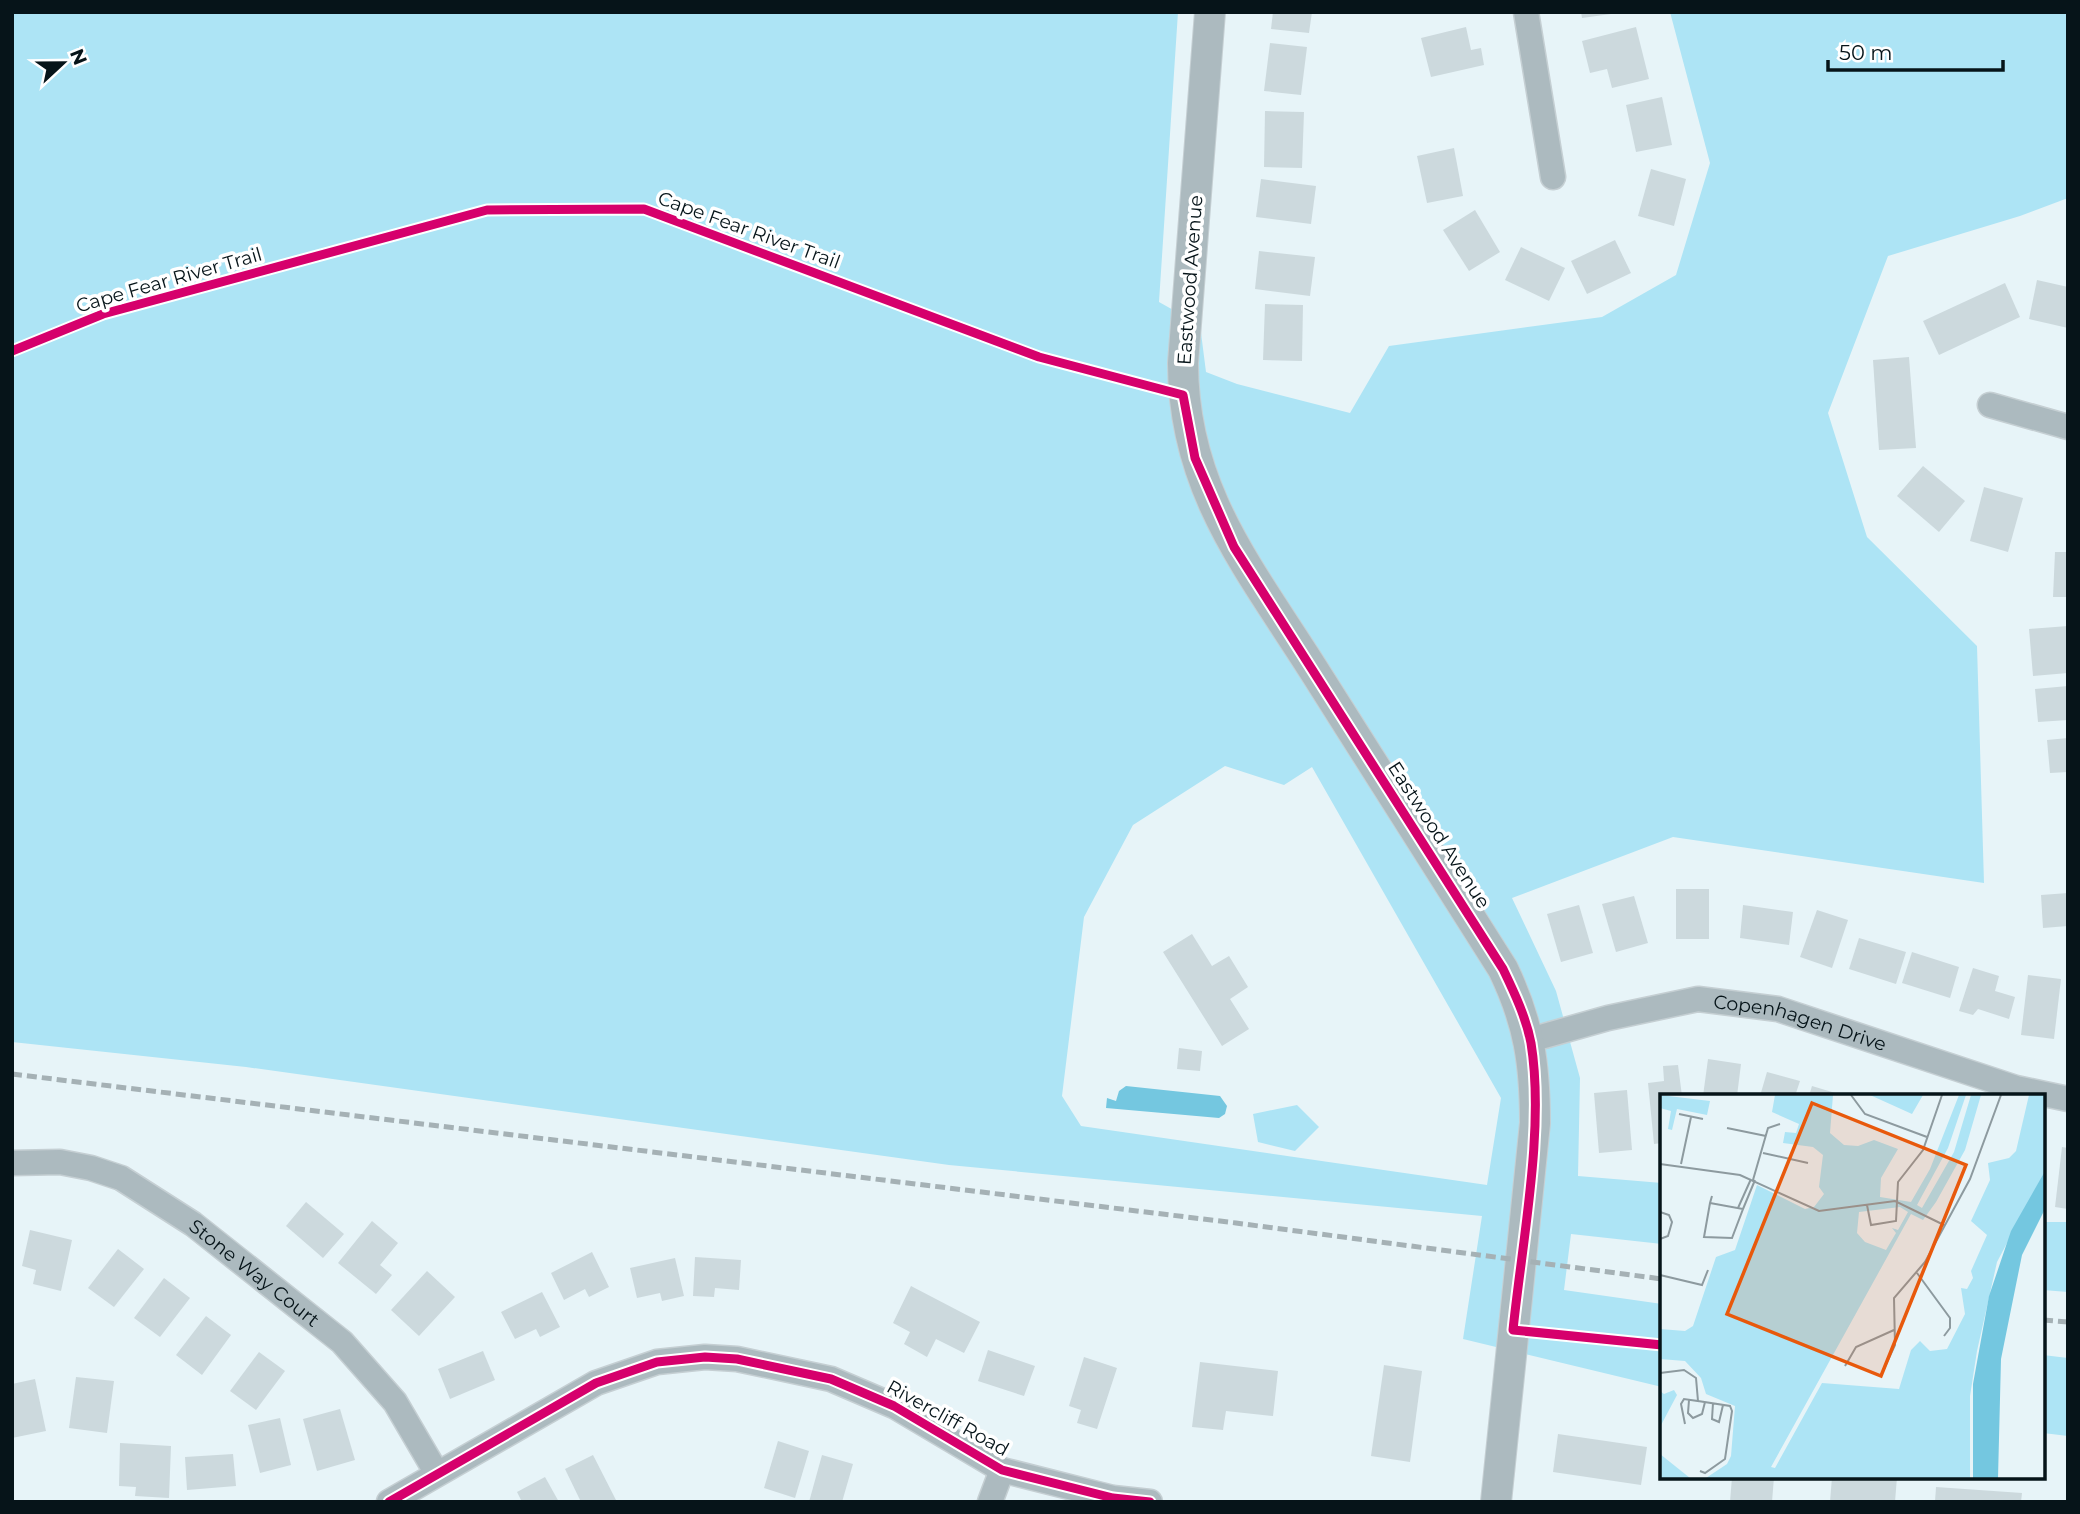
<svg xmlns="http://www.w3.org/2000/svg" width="2080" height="1514" font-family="Montserrat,sans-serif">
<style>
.green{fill:#ade4f5;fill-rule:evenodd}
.water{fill:#74c7e0}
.building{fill:#ccd9dd}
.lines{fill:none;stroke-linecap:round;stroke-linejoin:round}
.minor-casing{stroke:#c5cfd3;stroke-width:27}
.tertiary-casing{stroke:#c5cfd3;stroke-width:32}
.minor{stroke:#acbabf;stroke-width:24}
.tertiary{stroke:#acbabf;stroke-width:30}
.rail{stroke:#a5b1b5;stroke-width:5;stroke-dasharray:10 5;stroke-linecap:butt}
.cycleway-casing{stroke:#fff;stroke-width:13}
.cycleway{stroke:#d6006c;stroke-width:9}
.labels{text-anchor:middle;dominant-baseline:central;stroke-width:7;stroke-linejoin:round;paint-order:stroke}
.street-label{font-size:19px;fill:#061419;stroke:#fff}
.inset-road{fill:none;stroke:#8d9a9f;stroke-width:2}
.view{fill:#e8590c;fill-opacity:0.15;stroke:#e8590c;stroke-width:3.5}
.inset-edge{fill:none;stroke:#061419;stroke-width:3.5}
</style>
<rect width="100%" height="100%" fill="#e7f4f8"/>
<g class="green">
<path d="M12 12H1178L1159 302 1200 325 1206 372 1237 384 1350 413 1389 346 1602 317 1676 275 1710 163 1670 12H2068V198L2020 216 1888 256 1828 413 1867 537 1977 646 1984 883 1673 837 1512 898 1556 991 1580 1078 1578 1176 1662 1183V1244L1571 1234 1564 1290 1662 1304V1387L1463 1339 1482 1216 949 1165 246 1067 12 1042ZM1225 766 1284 785 1312 767 1501 1098 1487 1185 1081 1126 1062 1096 1084 917 1133 825Z"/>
<polygon points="1297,1105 1319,1127 1295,1151 1258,1142 1253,1114"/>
<polygon points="2043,1222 2068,1222 2068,1292 2043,1290"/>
<polygon points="2043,1355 2068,1358 2068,1436 2043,1433"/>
</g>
<polygon class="water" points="1126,1086 1220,1096 1227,1106 1225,1114 1219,1118 1106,1108 1107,1098 1116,1101 1119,1091"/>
<g class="building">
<polygon points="1273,12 1312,12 1309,33 1271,29"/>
<polygon points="1581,12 1611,12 1611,14 1582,18"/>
<polygon points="1466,27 1471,50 1481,48 1484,65 1431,77 1421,38"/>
<polygon points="1636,27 1649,79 1612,88 1607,69 1590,73 1582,41"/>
<polygon points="1270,43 1307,47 1301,95 1264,91"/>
<polygon points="1662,97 1672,145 1636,152 1626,105"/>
<polygon points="1265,111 1304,112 1302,168 1264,167"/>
<polygon points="1454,148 1463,196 1427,203 1417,156"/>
<polygon points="1651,169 1686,179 1674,226 1638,216"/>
<polygon points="1261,179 1316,186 1311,224 1256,217"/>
<polygon points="1475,210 1500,252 1469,271 1443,230"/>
<polygon points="1615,240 1631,273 1587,294 1571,261"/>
<polygon points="1521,247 1565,268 1549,301 1505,280"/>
<polygon points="1259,251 1315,257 1310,296 1255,289"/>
<polygon points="2037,280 2068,287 2068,328 2029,319"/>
<polygon points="2005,283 2020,317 1939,355 1923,321"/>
<polygon points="1265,304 1303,305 1302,361 1263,360"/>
<polygon points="1909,357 1916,448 1879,450 1873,360"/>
<polygon points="1923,466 1965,501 1939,532 1897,496"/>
<polygon points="1984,487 2023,498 2008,552 1970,541"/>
<polygon points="2055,552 2068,552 2068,597 2053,597"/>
<polygon points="2068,626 2068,673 2033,676 2029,629"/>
<polygon points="2068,686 2068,720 2038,722 2035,689"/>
<polygon points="2068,738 2068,772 2050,773 2047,740"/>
<rect x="1676" y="889" width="33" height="50"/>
<polygon points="2068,893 2068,926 2043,928 2041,895"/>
<polygon points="1634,896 1648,943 1616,952 1602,904"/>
<polygon points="1579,905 1593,953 1561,962 1547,914"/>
<polygon points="1743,905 1793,912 1789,945 1740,938"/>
<polygon points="1817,910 1848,920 1832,968 1800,957"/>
<polygon points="1192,934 1212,966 1229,956 1248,987 1230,999 1249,1029 1222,1046 1163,952"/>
<polygon points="1859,938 1906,952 1896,984 1849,969"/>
<polygon points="1912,952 1959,967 1950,998 1902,983"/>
<polygon points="1973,968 1999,976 1995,991 2015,997 2009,1019 1978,1009 1973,1015 1959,1011"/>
<polygon points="2028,975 2061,979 2054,1039 2021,1035"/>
<polygon points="1179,1048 1202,1051 1200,1071 1177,1069"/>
<polygon points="1708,1059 1741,1064 1737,1096 1703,1096"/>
<polygon points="1678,1065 1682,1096 1662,1096 1662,1143 1654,1144 1648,1083 1664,1081 1663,1066"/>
<polygon points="1767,1072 1800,1081 1795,1096 1760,1096"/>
<polygon points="1812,1086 1842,1095 1842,1096 1809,1096"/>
<polygon points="1627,1090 1632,1150 1599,1153 1594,1093"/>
<polygon points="2062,1147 2068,1148 2068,1209 2055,1207"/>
<polygon points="306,1202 344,1234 323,1258 286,1226"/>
<polygon points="372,1221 398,1243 380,1265 392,1275 376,1294 338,1263"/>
<polygon points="30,1230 72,1240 61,1291 33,1284 36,1270 22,1266"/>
<polygon points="118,1249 144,1269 114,1307 88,1288"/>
<polygon points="592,1252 609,1287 589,1297 585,1289 564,1300 551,1273"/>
<polygon points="695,1257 741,1260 739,1290 715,1288 714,1297 693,1296"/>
<polygon points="675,1258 684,1296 662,1301 660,1293 637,1298 630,1268"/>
<polygon points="427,1271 455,1297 419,1336 391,1310"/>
<polygon points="164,1278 190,1298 160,1337 134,1318"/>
<polygon points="911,1286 980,1322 964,1353 936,1339 927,1357 904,1344 910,1332 893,1323"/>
<polygon points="542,1292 560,1327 540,1337 536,1329 515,1339 501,1312"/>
<polygon points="206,1316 231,1335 202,1375 176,1355"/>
<polygon points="988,1350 1035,1366 1024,1396 978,1381"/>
<polygon points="483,1351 495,1380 450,1399 438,1369"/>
<polygon points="259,1352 285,1371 256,1410 230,1391"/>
<polygon points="1084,1357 1117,1368 1097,1429 1077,1423 1081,1410 1069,1406"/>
<polygon points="1200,1362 1278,1371 1273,1416 1226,1411 1223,1430 1192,1427"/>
<polygon points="1384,1365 1422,1371 1410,1462 1371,1456"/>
<polygon points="76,1377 114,1381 107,1433 69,1428"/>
<polygon points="35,1379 46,1431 12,1438 12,1384"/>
<polygon points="340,1409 355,1460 317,1471 303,1419"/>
<polygon points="280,1418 291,1465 260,1473 248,1425"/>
<polygon points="1558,1434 1647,1447 1641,1485 1553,1472"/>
<polygon points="778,1441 809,1451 795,1498 764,1488"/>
<polygon points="120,1443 171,1446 169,1498 135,1496 136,1487 119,1486"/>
<polygon points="233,1454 236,1486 187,1490 185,1457"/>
<polygon points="593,1455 617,1502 581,1502 565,1469"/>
<polygon points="822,1455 853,1464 842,1502 809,1502"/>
<polygon points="545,1477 559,1502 522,1502 517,1492"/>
<polygon points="1732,1477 1774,1477 1772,1502 1730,1502"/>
<polygon points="1832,1477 1897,1477 1895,1502 1830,1502"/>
<polygon points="1936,1487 2022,1493 2021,1502 1935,1502"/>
</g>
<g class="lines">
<defs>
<g id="minor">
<polyline points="1526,12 1553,177"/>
<polyline points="1990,405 2068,427"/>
<path id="s1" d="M1530 1040 1608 1018 1698 999 1778 1009 2016 1088 2068 1099"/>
<path id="s2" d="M12 1163 60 1162 91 1168 121 1178 193 1224 342 1342 395 1402 436 1472"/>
<polyline points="389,1502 596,1383 657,1362 705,1357 737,1359 831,1379 894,1406 1002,1470 1113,1498 1150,1502"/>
<polyline points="990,1502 1002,1470"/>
</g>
<path id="tertiary" d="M1210 12 1183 363C1183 489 1249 568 1313 669 1376 769 1440 868 1503 969 1529 1023 1535 1064 1535 1123L1496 1502"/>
</defs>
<use href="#minor" class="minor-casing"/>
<use href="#tertiary" class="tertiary-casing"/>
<use href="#minor" class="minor"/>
<use href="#tertiary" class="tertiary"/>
<g class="rail">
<polyline points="12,1074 1236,1223 1662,1279"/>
<polyline points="2043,1320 2068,1322"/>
</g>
<defs>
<g id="cycleway">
<path d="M12 351 103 314 487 210 644 209 1039 357 1183 395 1195 458 1234 547 1503 969C1514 992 1526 1017 1531 1043 1545 1129 1522 1242 1513 1330L1662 1345"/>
<polyline points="389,1502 596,1383 657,1362 705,1357 737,1359 831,1379 894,1406 1002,1470 1113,1498 1150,1502"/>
</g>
</defs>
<use href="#cycleway" class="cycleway-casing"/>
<use href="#cycleway" class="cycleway"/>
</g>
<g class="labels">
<g class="street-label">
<text transform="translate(749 230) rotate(20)">Cape Fear River Trail</text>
<text transform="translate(169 280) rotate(-16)">Cape Fear River Trail</text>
<text transform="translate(1190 280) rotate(-86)">Eastwood Avenue</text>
<text transform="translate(1439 835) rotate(57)">Eastwood Avenue</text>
<text stroke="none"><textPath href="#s1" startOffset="278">Copenhagen Drive</textPath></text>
<text stroke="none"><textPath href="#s2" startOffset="275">Stone Way Court</textPath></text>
<text transform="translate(948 1418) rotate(29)">Rivercliff Road</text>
</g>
</g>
<g transform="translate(1660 1094)">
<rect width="385" height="385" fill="#e7f4f8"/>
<path d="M0 1 50 7 47 21 17 15 12 36 8 35 11 17 0 14ZM115 1H173L170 39 184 51 198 52 214 46 238 55 221 84 220 103 251 108 270 75 299 1H306L288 54 257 111 262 114 294 58 311 1H321L305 56 276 108 263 126 251 120 111 373 115 374 162 289 239 295 251 256 260 247 270 257 287 255 305 220 301 194 307 195 313 184 311 177 327 141 311 127 330 86 328 69 349 64 356 57 369 1H385V77L337 168 317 257 310 302V384H46L67 370 71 362 75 312 46 300 41 284 25 267 0 265V235L25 237 33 232 56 163 75 156 97 91 145 115 154 113 164 100 159 93 163 61 153 53 123 49 125 38 136 39 139 30 112 18ZM240 113 248 118 238 136 232 134 236 139 226 156 205 148 197 139 199 118ZM210 1H263L252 20ZM14 296 17 301 0 333V297L4 300ZM0 360 30 384H0Z" fill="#ade4f5" fill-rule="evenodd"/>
<path d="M385 77V115L362 161 341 265 338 384H313V290L329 202 351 137Z" fill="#74c7e0"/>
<path class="inset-road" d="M191 1 205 20 267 43M19 20 43 25M67 34 106 42M103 59 148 69M0 70 80 81 159 117 235 107 284 131M21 70 31 23M93 86 108 34 120 30M50 109 83 115 72 144 44 143 50 109 52 102M207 111 211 131 236 127 238 88 263 56 282 1M78 114 91 85M83 115 95 86M0 118 9 121 12 128 8 142 0 145M257 179 290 224V234L284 242M0 181 42 191 48 176M185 272 196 253 234 236M223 277 235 251 234 204 265 168 310 85 341 1M0 279 24 276 36 284 38 307 24 305 21 310 25 330M29 306 28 319 33 324 42 320 45 308M38 307 70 312 72 317 65 365 45 379 40 377M53 309 52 325 59 328 63 311"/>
<path class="view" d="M152 9 306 71 221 282 67 220Z"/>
<rect width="385" height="385" class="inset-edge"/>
</g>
<rect width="2080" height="1514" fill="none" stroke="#061419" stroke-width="28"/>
<g transform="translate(63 63) rotate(68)" stroke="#ffffff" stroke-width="5" paint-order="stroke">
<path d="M0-5L12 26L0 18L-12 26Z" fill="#061419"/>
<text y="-10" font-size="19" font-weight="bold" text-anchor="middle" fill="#061419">N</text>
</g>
<path d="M1828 60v10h175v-10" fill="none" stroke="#061419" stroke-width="3.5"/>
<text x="1839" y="60" font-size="21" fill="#061419" stroke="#ffffff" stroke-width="5" paint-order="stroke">50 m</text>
</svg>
